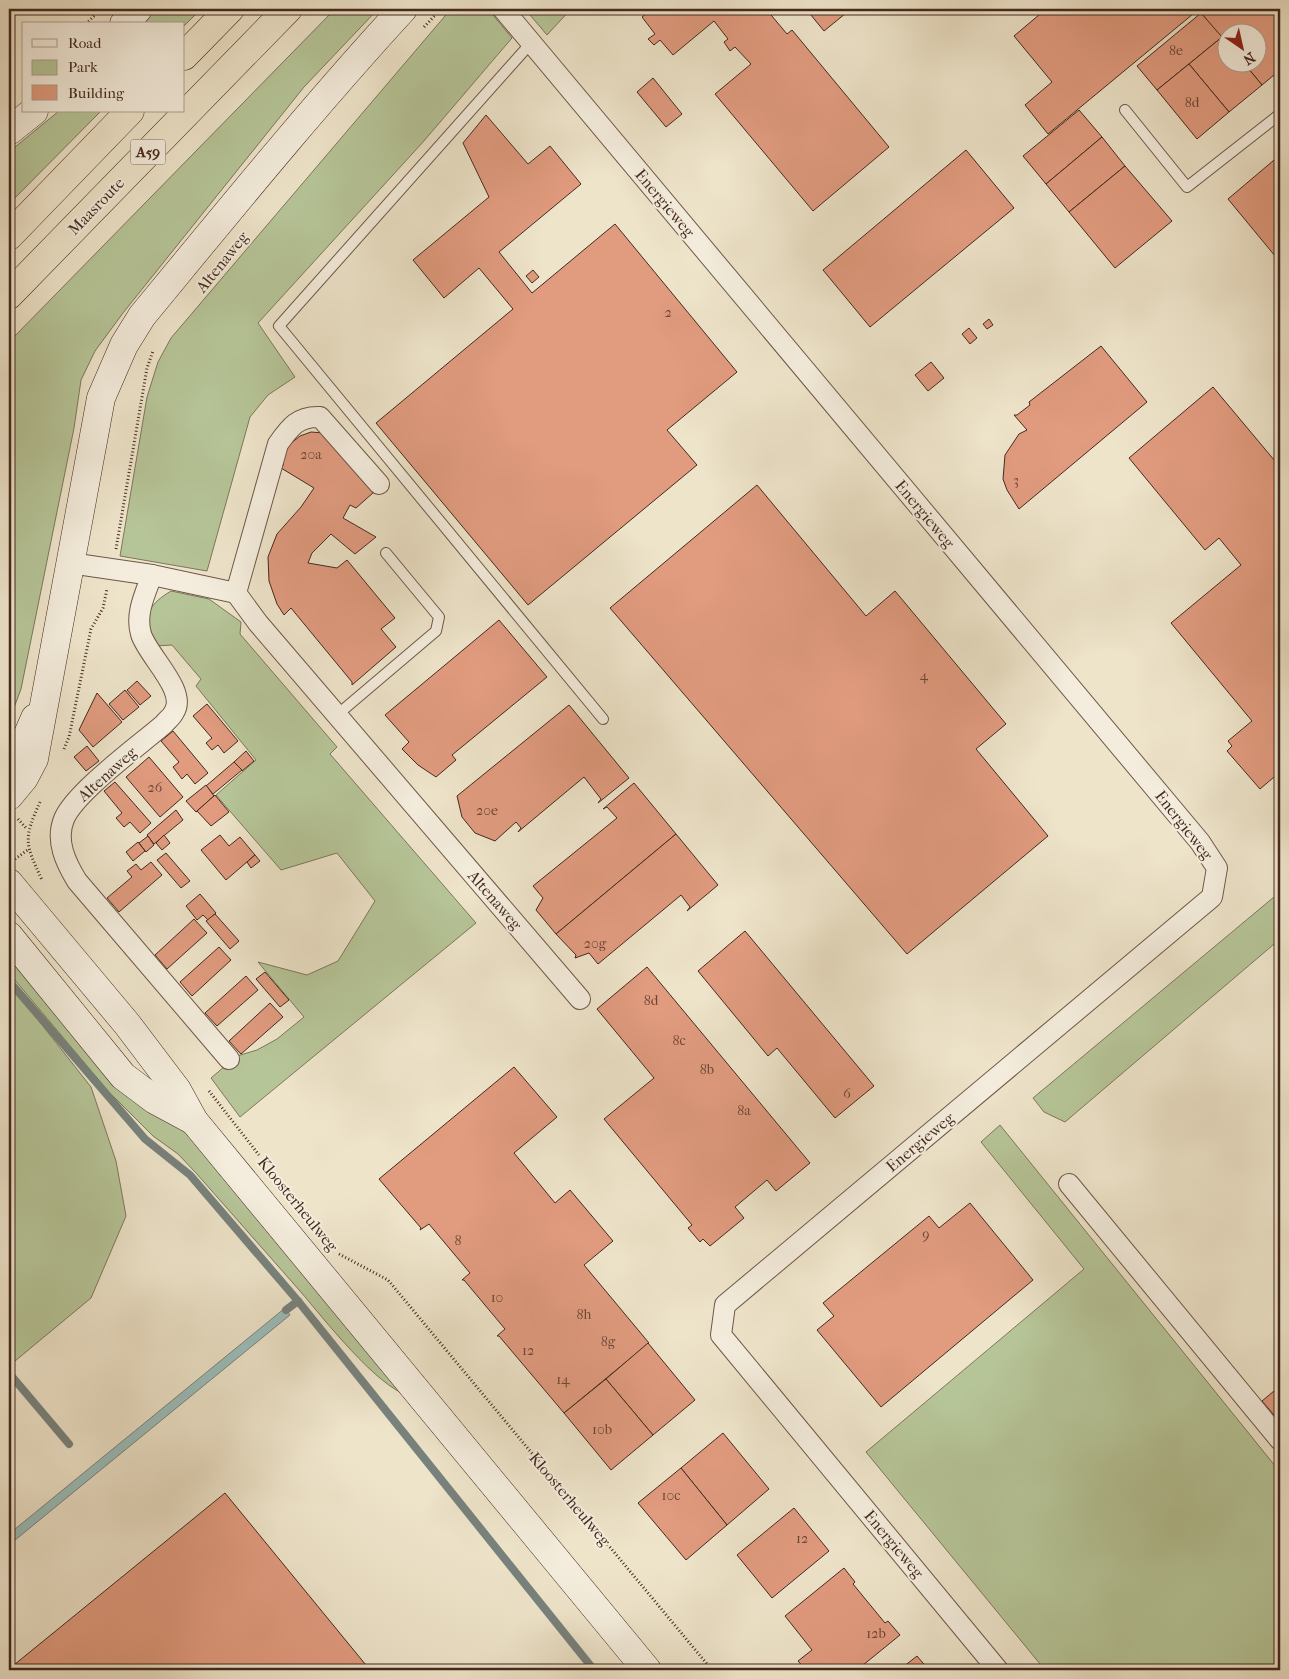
<svg xmlns="http://www.w3.org/2000/svg" width="1289" height="1679" font-family="'IM FELL French Canon',serif">
<style>
.green{fill:#b6c598;stroke:#7d775b}
.water{fill:#9bbebc;stroke:#78827d}
.lines{fill:none;stroke-linecap:round;stroke-linejoin:round}
.stream{stroke:#78827d;stroke-width:8}
.building{fill:#e19b7f;stroke:#44291e}
.lane-casing{stroke:#6e5849;stroke-width:12}
.street-casing{stroke:#6e5849;stroke-width:22}
.secondary-casing{stroke:#44291e;stroke-width:29}
.highway-casing{stroke:#44291e;stroke-width:29}
.path{stroke:#44291e;stroke-width:3;stroke-dasharray:1 2.5;stroke-linecap:butt}
.lane{stroke:#f4eddd;stroke-width:10}
.street{stroke:#f4eddd;stroke-width:20}
.secondary{stroke:#f4eddd;stroke-width:28}
.highway{stroke:#eee4ca;stroke-width:28}
.labels{text-anchor:middle;dominant-baseline:central;stroke-width:4;stroke-linejoin:round;paint-order:stroke}
.number-label{font-size:14px;fill:#6b4636}
.shield{fill:#f4eddd;stroke:#796457;stroke-width:1}
.shield-label{font-size:15px;font-weight:bold;fill:#44291e}
.street-label{font-size:16px;fill:#44291e;stroke:#f4eddd}
</style>
<rect width="100%" height="100%" fill="#eee4ca"/>
<filter id="stains"><feTurbulence type="fractalNoise" baseFrequency=".004" numOctaves="4"/><feColorMatrix values="0 0 0 0 .2 0 0 0 0 .09 0 0 0 0 .02 0 0 0 .5 -.17"/></filter>
<radialGradient id="worn" r=".72"><stop offset=".6" stop-color="#630" stop-opacity="0"/><stop offset="1" stop-color="#630" stop-opacity=".3"/></radialGradient>
<g class="green">
<polygon points="154,9 201,9 184,26 184,24 140,24"/>
<polygon points="335,9 378,9 304,87 123,313 95,351 81,380 74,428 21,689 9,721 9,342"/>
<polygon points="451,9 488,9 512,38 423,142 258,323 295,377 268,395 250,417 207,571 120,556 147,397 158,362 171,338"/>
<polygon points="525,9 571,9 547,35"/>
<polygon points="59,111 101,111 9,204 9,152"/>
<path d="M171 591 209 599 241 622 240 634 337 747 330 754 476 923 240 1117 211 1078 237 1056 257 1050 277 1039 304 1017 258 962 307 975 338 961 375 901 337 853 281 870 216 795 256 760 196 686 201 679 172 645 155 646C146 617 143 608 171 591Z"/>
<polygon points="1280,892 1280,939 1065,1122 1044,1112 1033,1098"/>
<path d="M9 950 200 1142 409 1396C376 1386 324 1319 300 1291 265 1252 231 1212 196 1173L178 1154 153 1136 108 1091 9 973Z"/>
<polygon points="9,983 91,1087 116,1161 126,1216 91,1298 9,1366"/>
<polygon points="1000,1125 1280,1472 1280,1670 1045,1670 866,1452 1084,1269 981,1142"/>
</g>
<polygon class="water" points="285,1308 290,1315 9,1545 9,1534"/>
<g class="lines">
<g class="stream">
<polyline points="9,981 145,1139 190,1175 298,1301 594,1670"/>
<polyline points="286,1310 298,1301"/>
<polyline points="9,1373 69,1444"/>
</g>
</g>
<g class="building">
<polygon points="652,9 766,9 787,34 792,30 889,147 813,211 715,94 751,64 735,47 730,51 724,42 728,39 714,21 673,55 660,40 654,45 648,39 655,34 642,17"/>
<polygon points="806,9 851,9 824,31"/>
<polygon points="1046,9 1199,9 1048,134 1025,105 1052,82 1014,36"/>
<polygon points="1206,9 1280,9 1280,70 1262,85 1243,62 1256,62 1256,32 1226,32 1226,43 1201,13"/>
<polygon points="1201,13 1222,37 1157,90 1137,66"/>
<polygon points="1222,37 1226,43 1226,62 1243,62 1262,85 1229,112 1189,64"/>
<polygon points="1189,64 1229,112 1197,139 1157,90"/>
<polygon points="653,78 682,114 666,127 637,92"/>
<polygon points="1079,110 1102,137 1046,184 1023,156"/>
<polygon points="486,115 528,164 550,146 581,184 499,252 532,293 615,224 737,372 667,430 697,465 528,605 376,423 513,309 479,268 444,298 413,260 489,197 463,143"/>
<polygon points="1102,137 1125,166 1069,212 1046,184"/>
<polygon points="966,150 1014,208 870,327 823,270"/>
<polygon points="1280,155 1280,262 1228,199"/>
<polygon points="1125,166 1172,221 1115,268 1069,212"/>
<polygon points="533,270 539,277 532,283 526,276"/>
<polygon points="989,319 993,325 987,329 983,324"/>
<polygon points="969,328 977,338 970,344 962,334"/>
<polygon points="1101,346 1147,402 1019,509 1007,490 1003,479 1005,455 1019,434 1027,430 1014,415 1017,415 1030,405 1029,402"/>
<polygon points="931,362 944,378 928,391 915,375"/>
<polygon points="1213,387 1280,467 1280,772 1260,789 1227,751 1232,746 1228,741 1252,721 1171,623 1241,565 1219,538 1205,550 1129,458"/>
<polygon points="311,432 324,433 374,492 356,508 350,505 343,518 376,537 355,554 331,534 312,553 308,563 337,568 347,560 395,618 381,629 396,647 352,685 352,682 291,608 284,615 277,604 269,581 268,557 277,534 301,507 314,488 281,468 281,466 283,466 284,455 290,444 300,436"/>
<polygon points="757,485 866,616 895,591 1006,724 976,749 1048,836 907,954 610,608"/>
<polygon points="499,620 547,677 452,755 456,760 436,777 418,765 402,749 409,742 385,715"/>
<polygon points="137,681 151,696 140,705 127,690"/>
<polygon points="125,690 139,707 123,720 109,704"/>
<polygon points="97,693 122,722 93,747 79,730"/>
<polygon points="207,704 238,741 224,753 218,745 212,750 206,743 212,738 193,716"/>
<polygon points="569,705 629,778 598,803 601,799 584,777 518,832 521,828 516,822 495,841 475,833 462,817 457,796"/>
<polygon points="173,731 208,773 195,784 187,774 182,779 173,767 179,762 161,741"/>
<polygon points="87,746 99,761 86,771 74,757"/>
<polygon points="246,751 254,761 242,771 234,762"/>
<polygon points="149,757 183,797 160,817 126,777"/>
<polygon points="234,762 242,770 213,794 206,786"/>
<polygon points="115,782 151,823 140,833 130,822 124,827 116,818 122,813 104,791"/>
<polygon points="634,783 676,834 556,934 536,910 543,898 533,886 617,818 607,807 603,809"/>
<polygon points="206,785 214,796 196,812 186,801"/>
<polygon points="215,795 229,812 211,826 197,811"/>
<polygon points="176,810 183,820 154,844 147,835"/>
<polygon points="676,834 718,885 687,911 690,907 681,895 598,964 589,953 575,958 576,955 556,934"/>
<polygon points="164,835 170,843 162,850 156,843"/>
<polygon points="220,835 229,846 240,837 255,855 226,880 201,850"/>
<polygon points="148,836 154,845 146,852 139,843"/>
<polygon points="138,842 145,851 133,861 126,852"/>
<polygon points="166,853 190,881 181,888 157,860"/>
<polygon points="255,855 260,861 251,868 247,862"/>
<polygon points="151,862 162,875 119,912 107,898 132,877 127,871 136,864 141,870"/>
<polygon points="200,894 216,913 208,920 203,915 197,920 186,906"/>
<polygon points="215,914 239,941 230,949 206,921"/>
<polygon points="194,919 207,933 167,969 155,955"/>
<polygon points="745,931 874,1086 835,1118 777,1048 768,1056 698,971"/>
<polygon points="219,947 231,960 192,996 180,982"/>
<polygon points="647,967 810,1163 776,1191 767,1180 735,1207 744,1218 710,1246 703,1239 700,1242 688,1228 692,1225 604,1119 654,1078 597,1009"/>
<polygon points="265,972 289,1000 280,1007 256,979"/>
<polygon points="246,976 258,990 217,1026 205,1013"/>
<polygon points="270,1003 283,1017 241,1054 229,1041"/>
<polygon points="514,1067 557,1117 514,1153 555,1203 570,1190 613,1241 584,1265 649,1343 564,1413 499,1336 497,1336 505,1329 464,1280 462,1280 470,1273 429,1224 420,1230 421,1228 379,1179"/>
<polygon points="970,1203 1033,1280 881,1407 817,1330 834,1316 823,1303 929,1216 939,1228"/>
<polygon points="648,1343 695,1400 653,1435 606,1379"/>
<polygon points="606,1379 653,1435 611,1470 564,1413"/>
<polygon points="1280,1386 1280,1422 1262,1401"/>
<polygon points="723,1433 769,1489 727,1525 681,1468"/>
<polygon points="681,1468 727,1525 686,1560 638,1503"/>
<polygon points="225,1493 370,1670 9,1670 9,1669"/>
<polygon points="794,1508 829,1551 772,1598 737,1555"/>
<polygon points="844,1568 855,1582 853,1584 885,1623 888,1621 900,1635 857,1670 806,1670 798,1661 812,1650 785,1616"/>
<polygon points="917,1656 929,1670 899,1670 903,1667"/>
</g>
<g class="lines">
<defs>
<g id="lane">
<polyline points="531,43 279,326 603,719"/>
<polyline points="1125,110 1187,187 1280,114"/>
<polyline points="337,715 436,631 439,617 386,553"/>
</g>
<g id="street">
<polyline points="503,9 1200,842 1217,868 1212,897 725,1305 721,1335 998,1670"/>
<polyline points="70,563 152,575 236,593 258,623 580,999"/>
<path d="M152 575C145 594 135 614 141 634 147 655 188 691 174 712 172 717 167 720 164 724 140 745 75 792 64 819 55 841 66 863 77 881L229 1059"/>
<path d="M236 593 278 444C290 427 298 416 320 417L379 484"/>
<polyline points="1069,1184 1280,1440"/>
</g>
<g id="secondary">
<polyline points="124,24 138,9"/>
<polyline points="9,131 34,111"/>
<polyline points="9,756 25,741 35,718"/>
<path d="M9 796 24 778 34 759 101 398 124 345 142 316C227 213 312 108 403 9"/>
<polyline points="9,883 127,1024 177,1090 194,1121 647,1670"/>
<polyline points="9,936 123,1076 155,1100 194,1121"/>
</g>
<g id="highway">
<polyline points="184,56 230,9"/>
<polyline points="9,236 130,111"/>
<polyline points="9,295 288,9"/>
</g>
</defs>
<use href="#lane" class="lane-casing"/>
<use href="#street" class="street-casing"/>
<use href="#secondary" class="secondary-casing"/>
<use href="#highway" class="highway-casing"/>
<g class="path">
<polyline points="86,24 101,9"/>
<polyline points="424,27 441,9"/>
<polyline points="116,549 147,368 153,351"/>
<polyline points="64,749 69,737 91,629 103,608 107,589"/>
<path d="M40 802C23 840 25 843 42 880"/>
<polyline points="18,819 27,829"/>
<polyline points="15,859 29,849"/>
<polyline points="209,1091 259,1155"/>
<polyline points="339,1254 388,1280 712,1670"/>
</g>
<use href="#lane" class="lane"/>
<use href="#street" class="street"/>
<use href="#secondary" class="secondary"/>
<use href="#highway" class="highway"/>
</g>
<g class="labels">
<g class="number-label">
<text x="1176" y="50">8e</text>
<text x="1192" y="102">8d</text>
<text x="668" y="312">2</text>
<text x="311" y="454">20a</text>
<text x="1016" y="480">3</text>
<text x="924" y="675">4</text>
<text x="155" y="787">26</text>
<text x="487" y="810">20e</text>
<text x="595" y="943">20g</text>
<text x="651" y="1000">8d</text>
<text x="679" y="1040">8c</text>
<text x="707" y="1069">8b</text>
<text x="847" y="1093">6</text>
<text x="744" y="1110">8a</text>
<text x="926" y="1234">9</text>
<text x="458" y="1240">8</text>
<text x="497" y="1297">10</text>
<text x="584" y="1314">8h</text>
<text x="608" y="1341">8g</text>
<text x="528" y="1350">12</text>
<text x="563" y="1379">14</text>
<text x="602" y="1429">10b</text>
<text x="671" y="1495">10c</text>
<text x="802" y="1538">12</text>
<text x="876" y="1633">12b</text>
</g>
<rect class="shield" x="130.5" y="139.5" width="35" height="25" rx="4"/>
<g class="shield-label">
<text x="148" y="152">A59</text>
</g>
<g class="street-label">
<text transform="translate(665 203) rotate(50)">Energieweg</text>
<text transform="translate(96 206) rotate(-46)">Maasroute</text>
<text transform="translate(222 262) rotate(-51)">Altenaweg</text>
<text transform="translate(925 514) rotate(50)">Energieweg</text>
<text transform="translate(107 774) rotate(-42)">Altenaweg</text>
<text transform="translate(1184 825) rotate(52)">Energieweg</text>
<text transform="translate(495 900) rotate(49)">Altenaweg</text>
<text transform="translate(920 1142) rotate(-40)">Energieweg</text>
<text transform="translate(298 1204) rotate(51)">Kloosterheulweg</text>
<text transform="translate(570 1499) rotate(50)">Kloosterheulweg</text>
<text transform="translate(894 1544) rotate(50)">Energieweg</text>
</g>
</g>
<rect width="1289" height="1679" fill="none" stroke="#eee4ca" stroke-width="30"/>
<rect x="10" y="10" width="1269" height="1659" fill="none" stroke="#44291e" stroke-width="2.5"/>
<rect x="15" y="15" width="1259" height="1649" fill="none" stroke="#44291e"/>
<rect x="22" y="22" width="162" height="90" fill="#f4eddd" stroke="#ae9f91"/>
<rect x="32" y="39" width="25" height="8" fill="#f4eddd" stroke="#ae9f91"/>
<text x="68" y="48" font-size="15" fill="#44291e">Road</text>
<rect x="32" y="60" width="25" height="15" fill="#b6c598" stroke="#ae9f91"/>
<text x="68" y="72" font-size="15" fill="#44291e">Park</text>
<rect x="32" y="85" width="25" height="15" fill="#e19b7f" stroke="#ae9f91"/>
<text x="68" y="98" font-size="15" fill="#44291e">Building</text>
<g transform="translate(1242 48) rotate(146)"><circle r="24" fill="#f4eddd" stroke="#ae9f91"/>
<path d="M0-4L9 19L0 12L-9 19Z" fill="#8f2418"/>
<text y="-8" font-size="14" font-weight="bold" text-anchor="middle" fill="#44291e">N</text>
</g>
<rect width="100%" height="100%" filter="url(#stains)"/>
<rect width="100%" height="100%" fill="url(#worn)"/>
</svg>
